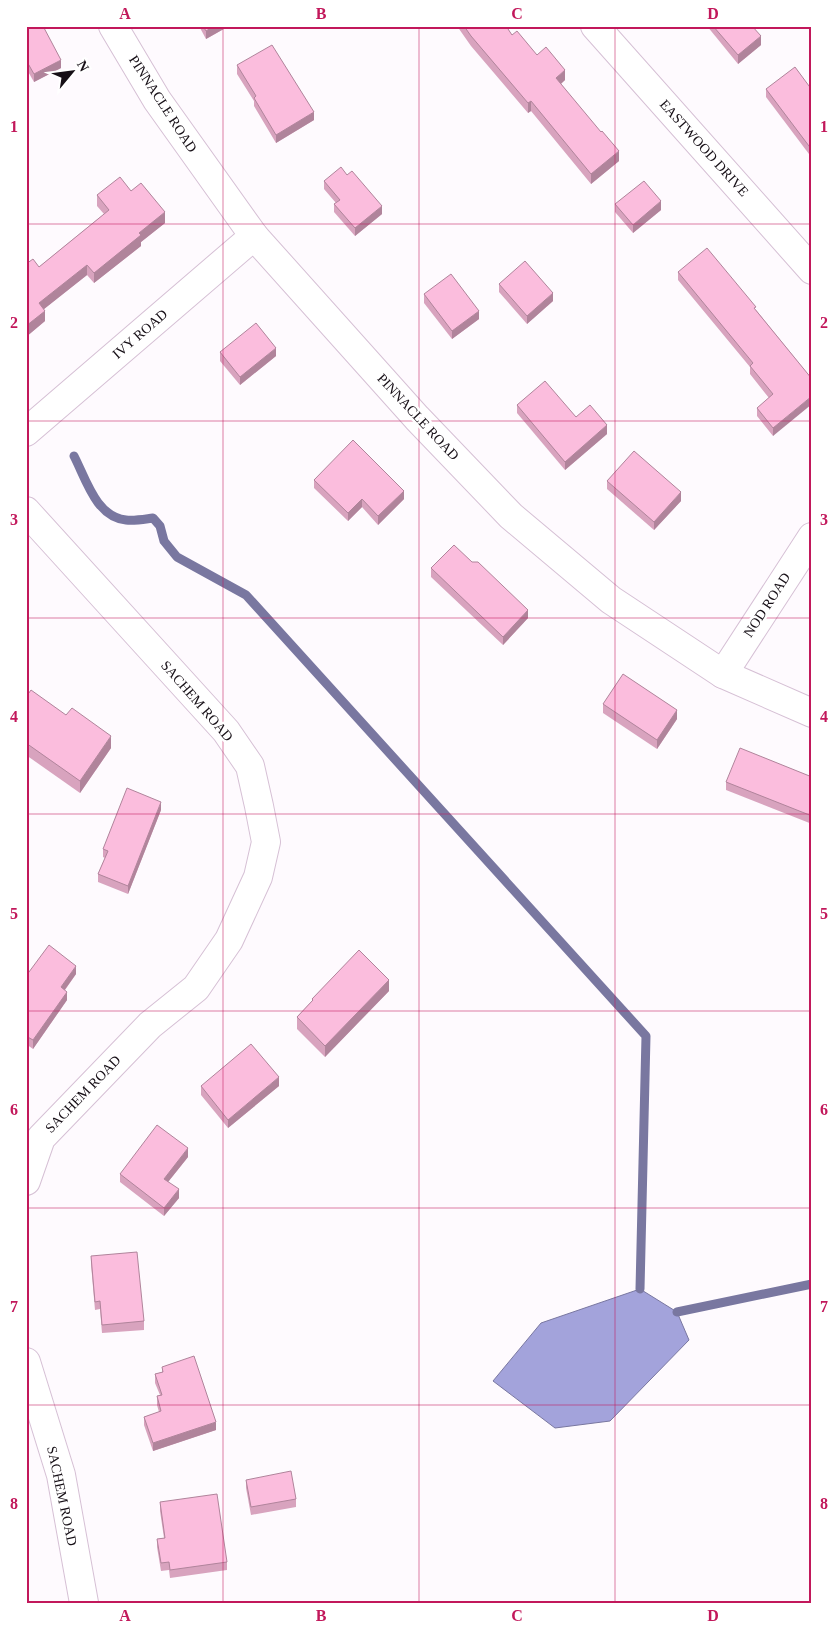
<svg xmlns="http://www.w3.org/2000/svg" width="838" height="1629" font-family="Georgia,serif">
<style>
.water{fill:#a3a3db;stroke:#7977a0}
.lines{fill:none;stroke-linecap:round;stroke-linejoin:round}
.stream{stroke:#7977a0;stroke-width:9}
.street-casing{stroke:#d6c0d5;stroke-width:30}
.street{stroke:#fff;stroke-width:28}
.wall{fill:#d8a3be}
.shaded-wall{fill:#b0849b}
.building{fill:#fbbddd;stroke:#b0849b}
.grid{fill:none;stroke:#c2185b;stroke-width:1;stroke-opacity:0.55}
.labels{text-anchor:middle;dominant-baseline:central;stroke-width:5;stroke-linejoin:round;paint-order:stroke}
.street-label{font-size:14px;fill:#160f16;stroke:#fff}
.neatline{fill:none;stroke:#c2185b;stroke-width:2}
.grid-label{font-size:16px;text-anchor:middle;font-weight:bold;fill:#c2185b}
</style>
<rect width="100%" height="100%" fill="#fefafe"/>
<polygon class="water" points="640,1289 677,1312 689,1340 610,1421 555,1428 493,1381 541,1323"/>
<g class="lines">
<g class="stream">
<path d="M74 456C86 479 96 517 126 520 135 521 145 519 153 518L160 526 164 541 177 557 246 595 646 1036 640 1289"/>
<polyline points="677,1312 812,1284"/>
</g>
<defs>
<g id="street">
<polyline points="113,26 157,100 254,236 417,418 511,516 611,600 723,674 812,713"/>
<polyline points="595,26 812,270"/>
<polyline points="26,432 254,236"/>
<polyline points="26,511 226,731 250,766 259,806 266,842 258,877 229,940 196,988 150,1025 41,1138 26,1181"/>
<polyline points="723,674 812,537"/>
<polyline points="26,1362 61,1475 84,1603"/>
</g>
</defs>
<use href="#street" class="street-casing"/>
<use href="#street" class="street"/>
</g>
<g class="wall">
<polygon points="26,26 61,68 34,82 26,68"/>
<polygon points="199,26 229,26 206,39"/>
<polygon points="457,26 506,26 512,35 537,55 565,80 561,84 619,161 591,184 531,111 528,113 471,46"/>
<polygon points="707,26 752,26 761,45 738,64"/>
<polygon points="237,65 314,120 276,143 254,106 254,101 237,74"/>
<polygon points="766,89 812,90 812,158 766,97"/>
<polygon points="347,175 382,214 355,236 334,212 334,204 336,203 324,189 324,181"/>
<polygon points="131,191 165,223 141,242 141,246 94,283 87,275 44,309 45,321 26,337 26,264 39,267 104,214 97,206 97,195"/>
<polygon points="615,204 661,210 633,233 615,212"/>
<polygon points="678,272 756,310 812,379 773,436 757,416 757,408 769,398 750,374 750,367 678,280"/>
<polygon points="499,284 553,301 527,324 499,292"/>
<polygon points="424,294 479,319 452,339 424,303"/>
<polygon points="220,352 276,356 240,385 220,361"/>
<polygon points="517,405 576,417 607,434 565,470 517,413"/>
<polygon points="314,480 404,499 378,525 362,507 348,521 314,488"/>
<polygon points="607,481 681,501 654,530 607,489"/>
<polygon points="431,568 528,618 503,645 431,577"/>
<polygon points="26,697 111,748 80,793 26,755"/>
<polygon points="603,704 677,719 657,749 603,713"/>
<polygon points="812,777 812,824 726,790 726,782"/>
<polygon points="161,810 128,894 98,882 98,874 105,858 103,857 103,849"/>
<polygon points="76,974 65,990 67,1000 33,1049 26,1044 26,976"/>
<polygon points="389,991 325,1057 297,1029 297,1017 312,1001 312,999"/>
<polygon points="201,1086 279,1086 228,1128 201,1095"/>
<polygon points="188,1157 168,1182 179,1198 164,1216 120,1182 120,1174"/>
<polygon points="91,1256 144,1321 144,1330 102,1333 100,1309 95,1310 91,1264"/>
<polygon points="162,1367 216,1430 153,1451 144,1425 144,1417 159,1412 157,1405 157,1396 160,1395 155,1383 155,1374 162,1372"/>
<polygon points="246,1480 296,1499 296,1507 251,1515 246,1488"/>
<polygon points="160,1502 227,1562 227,1570 170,1578 169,1570 161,1571 157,1547 157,1539 164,1538 160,1511"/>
</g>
<g class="shaded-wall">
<polygon points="214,26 229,26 206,39 206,31"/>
<polygon points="761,36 761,45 738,64 738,55"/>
<polygon points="61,60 61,68 34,82 34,74"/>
<polygon points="565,70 565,80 556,88 556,78"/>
<polygon points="531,101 531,111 528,113 528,103"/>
<polygon points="314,112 314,120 276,143 276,135"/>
<polygon points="619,151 619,161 591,184 591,174"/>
<polygon points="661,201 661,210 633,233 633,225"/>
<polygon points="382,206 382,214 355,236 355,228"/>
<polygon points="165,212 165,223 141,242 141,246 94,283 94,273 139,233"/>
<polygon points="87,265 87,275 39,313 39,303"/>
<polygon points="553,293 553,301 527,324 527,316"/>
<polygon points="45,311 45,321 26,337 26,326"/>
<polygon points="479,311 479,319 452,339 452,331"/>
<polygon points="276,348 276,356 240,385 240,377"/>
<polygon points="812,396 812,404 773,436 773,428"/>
<polygon points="607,425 607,434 565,470 565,462"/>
<polygon points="404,491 404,499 378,525 378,516"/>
<polygon points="681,492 681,501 654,530 654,522"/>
<polygon points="362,499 362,507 348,521 348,513"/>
<polygon points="528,610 528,618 503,645 503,637"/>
<polygon points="677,710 677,719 657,749 657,740"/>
<polygon points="111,736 111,748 80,793 80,781"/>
<polygon points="161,802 161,810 128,894 128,886"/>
<polygon points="76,966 76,974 61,995 61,987"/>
<polygon points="389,980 389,991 325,1057 325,1046"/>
<polygon points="67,992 67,1000 33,1049 33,1040"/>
<polygon points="279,1077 279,1086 228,1128 228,1120"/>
<polygon points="188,1148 188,1157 164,1187 164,1179"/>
<polygon points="179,1189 179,1198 164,1216 164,1208"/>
<polygon points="216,1422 216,1430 153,1451 153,1443"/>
</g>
<g class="building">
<polygon points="26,26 43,26 61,60 34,74 26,60"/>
<polygon points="203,26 214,26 206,31"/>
<polygon points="464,26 506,26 512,35 517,31 537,55 546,47 565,70 556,78 601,132 602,131 619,151 591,174 531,101 528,103 471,36"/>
<polygon points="713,26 752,26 761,36 738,55"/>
<polygon points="272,45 314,112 276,135 254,98 256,96 237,65"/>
<polygon points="795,67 812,90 812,150 766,89"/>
<polygon points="341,167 347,175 352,171 382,206 355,228 334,204 340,200 324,181"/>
<polygon points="120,177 131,191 141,183 165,212 139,233 141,235 94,273 87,265 39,303 45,311 26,326 26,264 33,259 39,267 109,210 97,195"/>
<polygon points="644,181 661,201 633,225 615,204"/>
<polygon points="707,248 756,307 754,308 812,379 812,396 773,428 757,408 773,394 750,366 753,363 678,272"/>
<polygon points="525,261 553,293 527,316 499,284"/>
<polygon points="451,274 479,311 452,331 424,294"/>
<polygon points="256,323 276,348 240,377 220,352"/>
<polygon points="545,381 576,417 590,405 607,425 565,462 517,405"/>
<polygon points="353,440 404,491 378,516 362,499 348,513 314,480"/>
<polygon points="634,451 681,492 654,522 607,481"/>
<polygon points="454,545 472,562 478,562 528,610 503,637 431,568"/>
<polygon points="623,674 677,710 657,740 603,704"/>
<polygon points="31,690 66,715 72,708 111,736 80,781 26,743 26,697"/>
<polygon points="740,748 812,777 812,816 726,782"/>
<polygon points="127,788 161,802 128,886 98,874 108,851 103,849"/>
<polygon points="49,945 76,966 61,987 67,992 33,1040 26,1036 26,976"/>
<polygon points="359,950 389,980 325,1046 297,1017 313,1000 312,999"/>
<polygon points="251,1044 279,1077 228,1120 201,1086"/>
<polygon points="157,1125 188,1148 164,1179 179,1189 164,1208 120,1174"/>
<polygon points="137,1252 144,1321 102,1325 100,1301 95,1302 91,1256"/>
<polygon points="194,1356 216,1422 153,1443 144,1417 161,1411 157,1396 162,1395 155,1374 163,1372 162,1367"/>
<polygon points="291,1471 296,1499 251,1507 246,1480"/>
<polygon points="217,1494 227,1562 170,1570 169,1562 161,1563 157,1539 165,1538 160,1502"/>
</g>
<path class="grid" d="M223 26V1603M419 26V1603M615 26V1603M26 224H812M26 421H812M26 618H812M26 814H812M26 1011H812M26 1208H812M26 1405H812"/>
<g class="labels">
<g class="street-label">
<text transform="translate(163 104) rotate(57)">PINNACLE ROAD</text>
<text transform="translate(704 148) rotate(48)">EASTWOOD DRIVE</text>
<text transform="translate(140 334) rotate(-41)">IVY ROAD</text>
<text transform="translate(418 417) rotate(47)">PINNACLE ROAD</text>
<text transform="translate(767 605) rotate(-57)">NOD ROAD</text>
<text transform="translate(197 701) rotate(49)">SACHEM ROAD</text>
<text transform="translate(83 1094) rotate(-46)">SACHEM ROAD</text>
<text transform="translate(62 1496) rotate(78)">SACHEM ROAD</text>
</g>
</g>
<rect width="838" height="1629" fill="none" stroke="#ffffff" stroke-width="55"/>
<g transform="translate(72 72) rotate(61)" stroke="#ffffff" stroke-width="4" paint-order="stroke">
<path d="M0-4L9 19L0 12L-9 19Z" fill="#160f16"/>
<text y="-8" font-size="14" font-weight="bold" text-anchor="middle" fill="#160f16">N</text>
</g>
<rect x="28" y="28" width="782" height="1574" class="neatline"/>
<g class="grid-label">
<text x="125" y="19">A</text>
<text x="321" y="19">B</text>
<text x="517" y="19">C</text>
<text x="713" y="19">D</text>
<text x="14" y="132">1</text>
<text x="824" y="132">1</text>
<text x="14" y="328">2</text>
<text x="824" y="328">2</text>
<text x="14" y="525">3</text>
<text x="824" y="525">3</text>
<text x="14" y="722">4</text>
<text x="824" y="722">4</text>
<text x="14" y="919">5</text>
<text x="824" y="919">5</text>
<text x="14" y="1115">6</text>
<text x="824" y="1115">6</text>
<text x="14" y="1312">7</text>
<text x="824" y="1312">7</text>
<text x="14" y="1509">8</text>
<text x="824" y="1509">8</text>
<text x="125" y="1621">A</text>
<text x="321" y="1621">B</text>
<text x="517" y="1621">C</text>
<text x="713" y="1621">D</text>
</g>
</svg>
